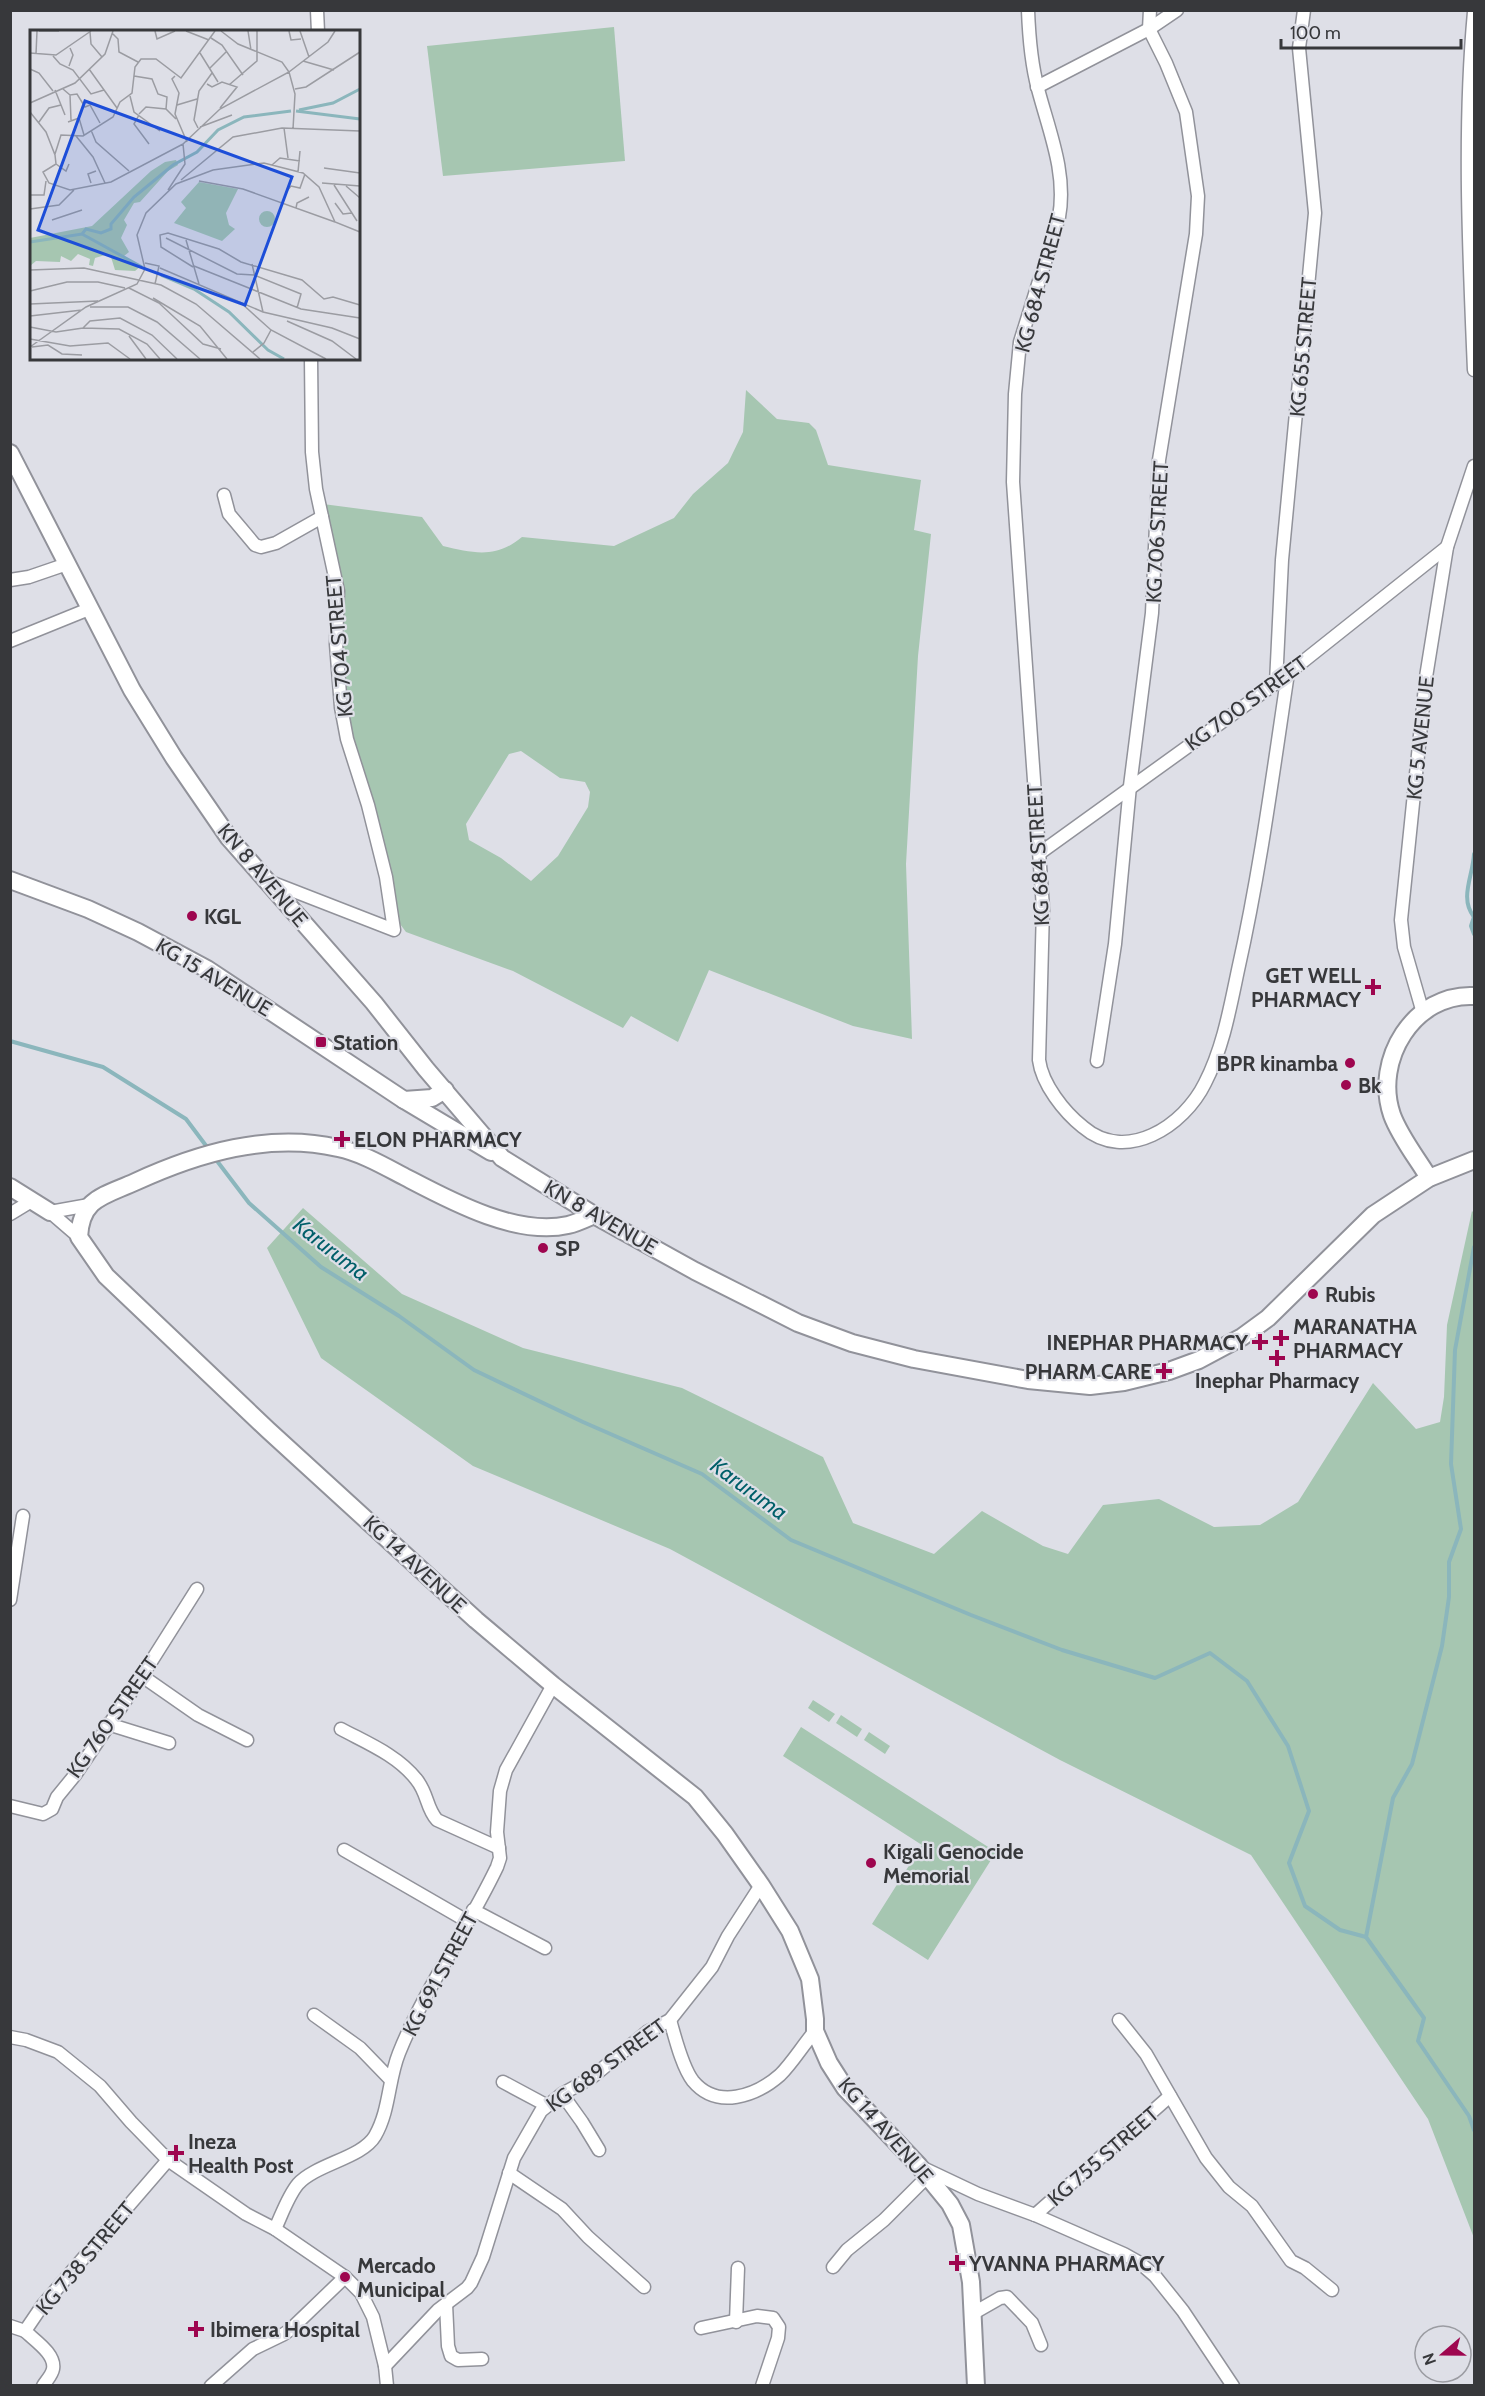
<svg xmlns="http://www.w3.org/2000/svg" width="1485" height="2396" font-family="Cabin,sans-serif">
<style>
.green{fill:#a6c6b1;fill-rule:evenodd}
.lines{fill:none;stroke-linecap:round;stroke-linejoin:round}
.stream{stroke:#8bb6bc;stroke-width:4}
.street-casing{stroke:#91929a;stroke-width:15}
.secondary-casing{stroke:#91929a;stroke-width:20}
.street{stroke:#fff;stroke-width:12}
.secondary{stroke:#fff;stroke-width:16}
.poi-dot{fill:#9e064f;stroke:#dedfe7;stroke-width:2}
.labels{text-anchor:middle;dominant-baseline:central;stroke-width:4.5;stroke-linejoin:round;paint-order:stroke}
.street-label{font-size:21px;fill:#37383b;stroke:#dedfe7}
.poi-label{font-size:21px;font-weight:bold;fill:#37383b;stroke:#dedfe7;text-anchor:start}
.water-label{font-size:22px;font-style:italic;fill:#005f69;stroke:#dedfe7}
.inset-river{fill:none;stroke:#8bb6bc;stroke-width:3}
.inset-road{fill:none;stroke:#9b9ca2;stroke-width:1.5}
.view{fill:#1d4ed8;fill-opacity:0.15;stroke:#1d4ed8;stroke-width:3}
.inset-edge{fill:none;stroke:#37383b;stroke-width:3}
</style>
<rect width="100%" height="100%" fill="#dedfe7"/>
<g class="green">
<polygon points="614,27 625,161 443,176 427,46"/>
<path d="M746 390 777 419 809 423 816 430 828 465 921 480 914 530 931 534 918 656 906 864 912 1039 853 1026 709 970 678 1042 631 1016 623 1028 513 971 406 932 400 924 374 831 345 746 340 585 323 504 422 517 443 546C473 553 496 559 522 537L614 546 674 518 693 494 728 463 743 432ZM521 751 560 778 585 782 590 792 588 807 558 856 531 881 501 858 469 840 466 824 509 754Z"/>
<polygon points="303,1208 402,1294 523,1348 682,1388 823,1457 853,1523 934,1554 982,1511 1043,1546 1068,1554 1103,1505 1159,1499 1214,1527 1260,1525 1298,1502 1373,1383 1416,1429 1440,1422 1444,1397 1447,1325 1472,1211 1474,1213 1474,2238 1428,2119 1251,1855 1060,1760 670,1549 473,1466 321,1358 267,1248"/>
<polygon points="813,1700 835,1714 829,1722 808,1708"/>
<polygon points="841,1715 862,1729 857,1737 836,1723"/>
<polygon points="801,1727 996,1852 928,1960 872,1924 922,1845 783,1756"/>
<polygon points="869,1732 890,1746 885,1754 864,1740"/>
</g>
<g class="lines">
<g class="stream">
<path d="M1474 854C1473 876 1459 898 1474 917"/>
<polyline points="1474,917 1471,926 1474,934"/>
<polyline points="10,1041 103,1067 186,1119 210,1151"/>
<polyline points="214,1157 249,1203 321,1267 399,1316 474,1370 583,1422 702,1474 791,1540 971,1615 1062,1650 1155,1678 1210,1653 1247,1681 1288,1746 1309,1811 1289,1863 1305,1906 1340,1930 1366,1937"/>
<polyline points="1474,1247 1455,1350 1451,1464 1461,1529 1449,1562 1449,1597 1442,1646 1412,1764 1393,1798 1366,1937 1424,2018 1418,2041 1469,2116 1474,2130"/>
</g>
<defs>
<g id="street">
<polyline points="317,10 318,32"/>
<path d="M1028 10C1029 37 1031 63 1038 89 1049 131 1067 173 1059 217L1020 342 1015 394 1013 482 1043 908 1039 1060C1042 1084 1064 1112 1083 1127 1126 1164 1184 1126 1205 1083 1223 1048 1230 1008 1238 970 1260 872 1273 773 1288 673"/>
<path d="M1474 12C1463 131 1469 251 1474 370"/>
<polyline points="1037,87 1149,29 1177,10"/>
<polyline points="224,495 229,514 255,545 261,547 276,543 322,517"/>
<polyline points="10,580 29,577 67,564"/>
<polyline points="10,641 89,609"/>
<polyline points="1276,683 1282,560 1315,213 1299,48 1304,10"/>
<polyline points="1040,853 1276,683 1447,547"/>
<polyline points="268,881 394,930 386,877 368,805 347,739 341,707 336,644 338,591 316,489 312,452 311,358"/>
<polyline points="1423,1013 1404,947 1401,920 1426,677 1447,547 1474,466"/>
<polyline points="1097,1061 1115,944 1130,786 1152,613 1159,460 1196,234 1198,196 1186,112 1166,63 1149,29 1150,10"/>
<polyline points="50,1212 89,1205"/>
<polyline points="50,1212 79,1237"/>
<polyline points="10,1214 33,1200"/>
<polyline points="10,1600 23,1516"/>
<polyline points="142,1676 198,1715 247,1740"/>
<polyline points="108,1724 169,1743"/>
<path d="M341 1729C367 1743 397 1755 416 1779 428 1793 426 1808 437 1820L499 1848"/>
<polyline points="10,1806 43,1814 52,1809 57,1797 75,1775 142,1676 197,1589"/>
<polyline points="344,1850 467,1921"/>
<polyline points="473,1910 545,1948"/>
<polyline points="314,2015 360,2048 391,2080"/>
<path d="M670 2020C675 2037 682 2067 693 2081 717 2110 756 2096 780 2075 793 2062 803 2045 815 2031"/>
<polyline points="1119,2020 1146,2054 1206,2158 1229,2187 1252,2206 1291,2261 1305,2268 1332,2290"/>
<polyline points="10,2037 26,2040 58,2052 100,2086 131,2122 168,2160 246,2214 275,2229 345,2277 361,2293 373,2317 385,2366 387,2386"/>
<polyline points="503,2082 546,2105"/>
<polyline points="562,2094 582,2122 599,2150"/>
<polyline points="923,2168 978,2194 1035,2215 1124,2254 1140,2263 1155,2276 1183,2311 1233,2386"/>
<polyline points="509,2173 562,2209 588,2237 644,2287"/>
<polyline points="1035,2215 1170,2096"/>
<path d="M275 2229C282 2214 288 2196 298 2184 316 2164 362 2158 375 2136 390 2110 388 2080 399 2053 425 1988 467 1930 497 1867L500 1858 497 1832 500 1791 506 1770 553 1685"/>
<polyline points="833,2267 847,2250 884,2220 928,2176"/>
<polyline points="446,2304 448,2346 451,2356 458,2360 482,2359"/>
<polyline points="972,2314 1000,2298 1007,2297 1032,2323 1041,2345"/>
<polyline points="736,2322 738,2268"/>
<polyline points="10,2326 25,2331"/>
<polyline points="701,2328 757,2316 773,2318 779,2327 778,2338 762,2386"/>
<polyline points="385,2366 438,2310 467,2288 471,2283 483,2257 514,2158 541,2111 562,2094 591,2078 647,2032 670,2020 712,1967 728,1936 761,1885"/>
<path d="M43 2386C46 2381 52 2375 53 2369 56 2354 34 2340 25 2331L42 2306 168 2160"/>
<polyline points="211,2386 253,2349 284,2334 291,2329 345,2277"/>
</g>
<g id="secondary">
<polyline points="10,453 132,690 174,758 229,838 374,1003 426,1069 502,1158 594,1215 695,1271 798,1323 852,1343 914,1359 1028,1380 1090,1386 1124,1382 1169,1371 1199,1360 1242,1337 1268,1318 1373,1215 1429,1178 1474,1160"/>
<polyline points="10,880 88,909 138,932 207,969 404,1100 491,1152"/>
<polyline points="404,1100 432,1098 445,1090"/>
<path d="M1429 1178C1417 1158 1400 1137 1392 1115 1373 1060 1414 993 1474 996"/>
<polyline points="10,1187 50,1212"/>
<path d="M594 1215C585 1219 577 1223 568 1225 516 1237 449 1200 405 1177 384 1166 362 1153 338 1148 269 1132 198 1153 135 1182 104 1196 81 1198 79 1237L106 1276 268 1430 476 1620 553 1685 695 1797 725 1834 761 1885 790 1931 810 1979 815 2019V2031L829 2063 845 2088 919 2166 950 2204 961 2225 971 2282 976 2386"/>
</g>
</defs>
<use href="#street" class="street-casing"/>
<use href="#secondary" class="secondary-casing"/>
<use href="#street" class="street"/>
<use href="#secondary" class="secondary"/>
</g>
<g class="poi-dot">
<circle cx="192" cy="916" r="6"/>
<path d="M1370 978h6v6h6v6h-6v6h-6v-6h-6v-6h6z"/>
<rect x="315" y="1036" width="12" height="12" rx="3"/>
<circle cx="1350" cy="1063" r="6"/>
<circle cx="1346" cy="1085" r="6"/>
<path d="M339 1130h6v6h6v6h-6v6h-6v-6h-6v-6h6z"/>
<circle cx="543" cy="1248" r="6"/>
<circle cx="1313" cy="1294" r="6"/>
<path d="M1278 1329h6v6h6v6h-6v6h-6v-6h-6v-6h6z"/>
<path d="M1257 1333h6v6h6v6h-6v6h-6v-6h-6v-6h6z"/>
<path d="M1274 1349h6v6h6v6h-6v6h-6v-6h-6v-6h6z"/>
<path d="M1161 1362h6v6h6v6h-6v6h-6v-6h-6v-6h6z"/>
<circle cx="871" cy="1863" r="6"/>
<path d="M173 2144h6v6h6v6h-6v6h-6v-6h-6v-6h6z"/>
<path d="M954 2254h6v6h6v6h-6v6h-6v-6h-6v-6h6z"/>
<circle cx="345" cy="2277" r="6"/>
<path d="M193 2320h6v6h6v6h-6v6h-6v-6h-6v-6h6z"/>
</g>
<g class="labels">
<g class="street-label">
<text transform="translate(1040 283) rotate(-75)">KG 684 STREET</text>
<text transform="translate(1303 347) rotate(-85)">KG 655 STREET</text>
<text transform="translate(1157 532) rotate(-87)">KG 706 STREET</text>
<text transform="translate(339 646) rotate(-95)">KG 704 STREET</text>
<text transform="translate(1246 703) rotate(-36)">KG 700 STREET</text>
<text transform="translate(1420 738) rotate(-84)">KG 5 AVENUE</text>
<text transform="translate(1038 855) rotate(-93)">KG 684 STREET</text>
<text transform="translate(263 875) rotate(50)">KN 8 AVENUE</text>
<text transform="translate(214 977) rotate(31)">KG 15 AVENUE</text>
<text transform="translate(601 1217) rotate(30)">KN 8 AVENUE</text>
<text transform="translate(415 1564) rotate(43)">KG 14 AVENUE</text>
<text transform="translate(112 1717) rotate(-55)">KG 760 STREET</text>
<text transform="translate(440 1974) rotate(-62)">KG 691 STREET</text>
<text transform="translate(606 2065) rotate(-36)">KG 689 STREET</text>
<text transform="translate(886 2130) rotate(49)">KG 14 AVENUE</text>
<text transform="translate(1103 2156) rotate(-41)">KG 755 STREET</text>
<text transform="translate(85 2258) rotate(-50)">KG 738 STREET</text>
</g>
<g class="poi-label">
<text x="204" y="916">KGL</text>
<text x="1361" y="975" text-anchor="end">GET WELL<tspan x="1361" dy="24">PHARMACY</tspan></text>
<text x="333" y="1042">Station</text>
<text x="1338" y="1063" text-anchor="end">BPR kinamba</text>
<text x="1358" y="1085">Bk</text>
<text x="354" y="1139">ELON PHARMACY</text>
<text x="555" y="1248">SP</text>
<text x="1325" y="1294">Rubis</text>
<text x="1293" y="1326">MARANATHA<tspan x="1293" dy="24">PHARMACY</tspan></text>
<text x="1248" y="1342" text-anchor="end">INEPHAR PHARMACY</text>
<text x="1152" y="1371" text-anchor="end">PHARM CARE</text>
<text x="1277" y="1380" text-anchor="middle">Inephar Pharmacy</text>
<text x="883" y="1851">Kigali Genocide<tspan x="883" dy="24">Memorial</tspan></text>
<text x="188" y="2141">Ineza<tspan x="188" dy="24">Health Post</tspan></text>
<text x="969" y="2263">YVANNA PHARMACY</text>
<text x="357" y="2265">Mercado<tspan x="357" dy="24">Municipal</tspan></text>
<text x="210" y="2329">Ibimera Hospital</text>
</g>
<g class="water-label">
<text transform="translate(331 1249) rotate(38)">Karuruma</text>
<text transform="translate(749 1489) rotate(36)">Karuruma</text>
</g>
</g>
<g transform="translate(30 30)">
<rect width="330" height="330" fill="#dedfe7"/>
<path d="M146 130 148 135 138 141 110 172 104 173 94 190 97 195 91 208 99 222 94 226 111 236 105 241 85 240 81 227 75 225 65 228 63 236 59 235 60 229 48 224 41 231 31 226 30 232 6 231 0 236V208L62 196 121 141 135 132ZM169 152 208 159 196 183 199 195 205 199 192 211 144 193 156 178 151 172ZM229 189a8 8 0 1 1 16 0a8 8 0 1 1-16 0Z" fill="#a6c6b1"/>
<path class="inset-river" d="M269 80 303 73 330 59M266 81 330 89M52 204 56 199 71 203 81 199V194L104 167 143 135 167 122 188 100 214 87 261 81M0 212 52 204 112 237M131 245 164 259 199 282 238 320 254 329"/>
<path class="inset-road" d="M9 1H29M125 1 127 9 145 1M156 1 179 10M218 1 221 20M259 1 261 10 271 9M270 1 279 27M60 2 61 14 72 27M82 3 88 9 89 22 108 32M181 8 192 15 213 45M0 23 26 25 61 1M170 23 188 52M6 24 7 1M23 26 30 34 43 40 61 64 74 60M273 31 304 40M39 36 43 25 40 18M180 38 196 22M0 39 9 43 23 61M59 39 87 78M104 46 122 49 128 64 137 67 136 79M145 46 142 49 149 63 145 84 157 112M177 54 182 57 192 52 207 57 190 78M199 55 227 31V1M33 59 40 65 47 64 55 77 60 75 70 93M265 59 276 57 330 22M25 60 35 85M40 65 41 90M100 66 104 82 130 101M0 73 45 53 75 24 83 1M147 75 167 69M0 82 16 102 25 125 26 134 13 142 19 153 40 160 81 152 153 114 155 134 138 160M109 84 116 77 136 79 146 89M109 85 104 94 119 114M9 92 19 78 31 75M38 92 49 88 54 105M170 97 202 85M168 98 164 90 169 61 182 43M254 98 258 128M263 99 265 64 259 42 298 12 305 1M61 100 66 112 99 141M46 106 63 127 75 153M153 114 190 79 259 42 252 32 208 14 191 1M25 124 31 105 53 106 83 87 90 72 102 63 105 37 111 29H126L151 48 185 1M26 134 36 141 39 134M242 135 250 128 270 131M294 138 330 143M268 142 270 121M151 150 203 107 252 98 330 101M169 151 213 159 305 192M61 153 58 144 66 141M292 153 330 156M304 155 327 191M316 156 330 168M256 162 261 156 270 158 275 144M0 165H14L16 151M305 173 313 184 322 183M266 178 267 173 279 167M0 179 29 175 44 160M22 190 52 180M136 208 207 244 224 245 271 264 267 278M156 210 169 254M115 233 129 236 125 254M222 234 233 282M164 236 271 279 330 288M163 237 131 217 130 205 138 203 189 219 211 232 272 250 294 269 303 267 330 275M130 238 233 282 302 298 330 309M0 240 54 238 131 255 166 274 230 329M99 258 129 273 173 314 191 319M0 261 37 252H68L95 258M123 268 170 296 197 329M210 272 241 300 296 329M0 274 68 271M60 277H98L127 292 170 329M0 286 52 280M257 291 302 311 326 329M0 297 26 302 53 298 89 299 117 314 130 329M53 298 60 291 90 288 122 305 147 329M99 306 116 329M0 309 40 316 78 313 100 329M0 317 56 277 107 254 115 239 107 205 116 183 146 154 183 140 234 133 273 143 289 157 305 192 330 202M2 317 18 315 32 324 52 325M223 322 234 313 241 300"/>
<path class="view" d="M55 71 262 147 215 275 8 200Z"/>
<rect width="330" height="330" class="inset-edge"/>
</g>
<rect width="1485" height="2396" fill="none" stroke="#37383b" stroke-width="24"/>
<g transform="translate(1443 2354) rotate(250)"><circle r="28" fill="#dedfe7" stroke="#9b9ca2" stroke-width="1.5"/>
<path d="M0-4.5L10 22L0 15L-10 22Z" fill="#9e064f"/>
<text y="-9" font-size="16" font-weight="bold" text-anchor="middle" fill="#37383b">N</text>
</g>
<path d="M1281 39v9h180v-9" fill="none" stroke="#37383b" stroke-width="3"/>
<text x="1290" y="39" font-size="18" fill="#37383b" stroke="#dedfe7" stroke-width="4.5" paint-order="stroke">100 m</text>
</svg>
